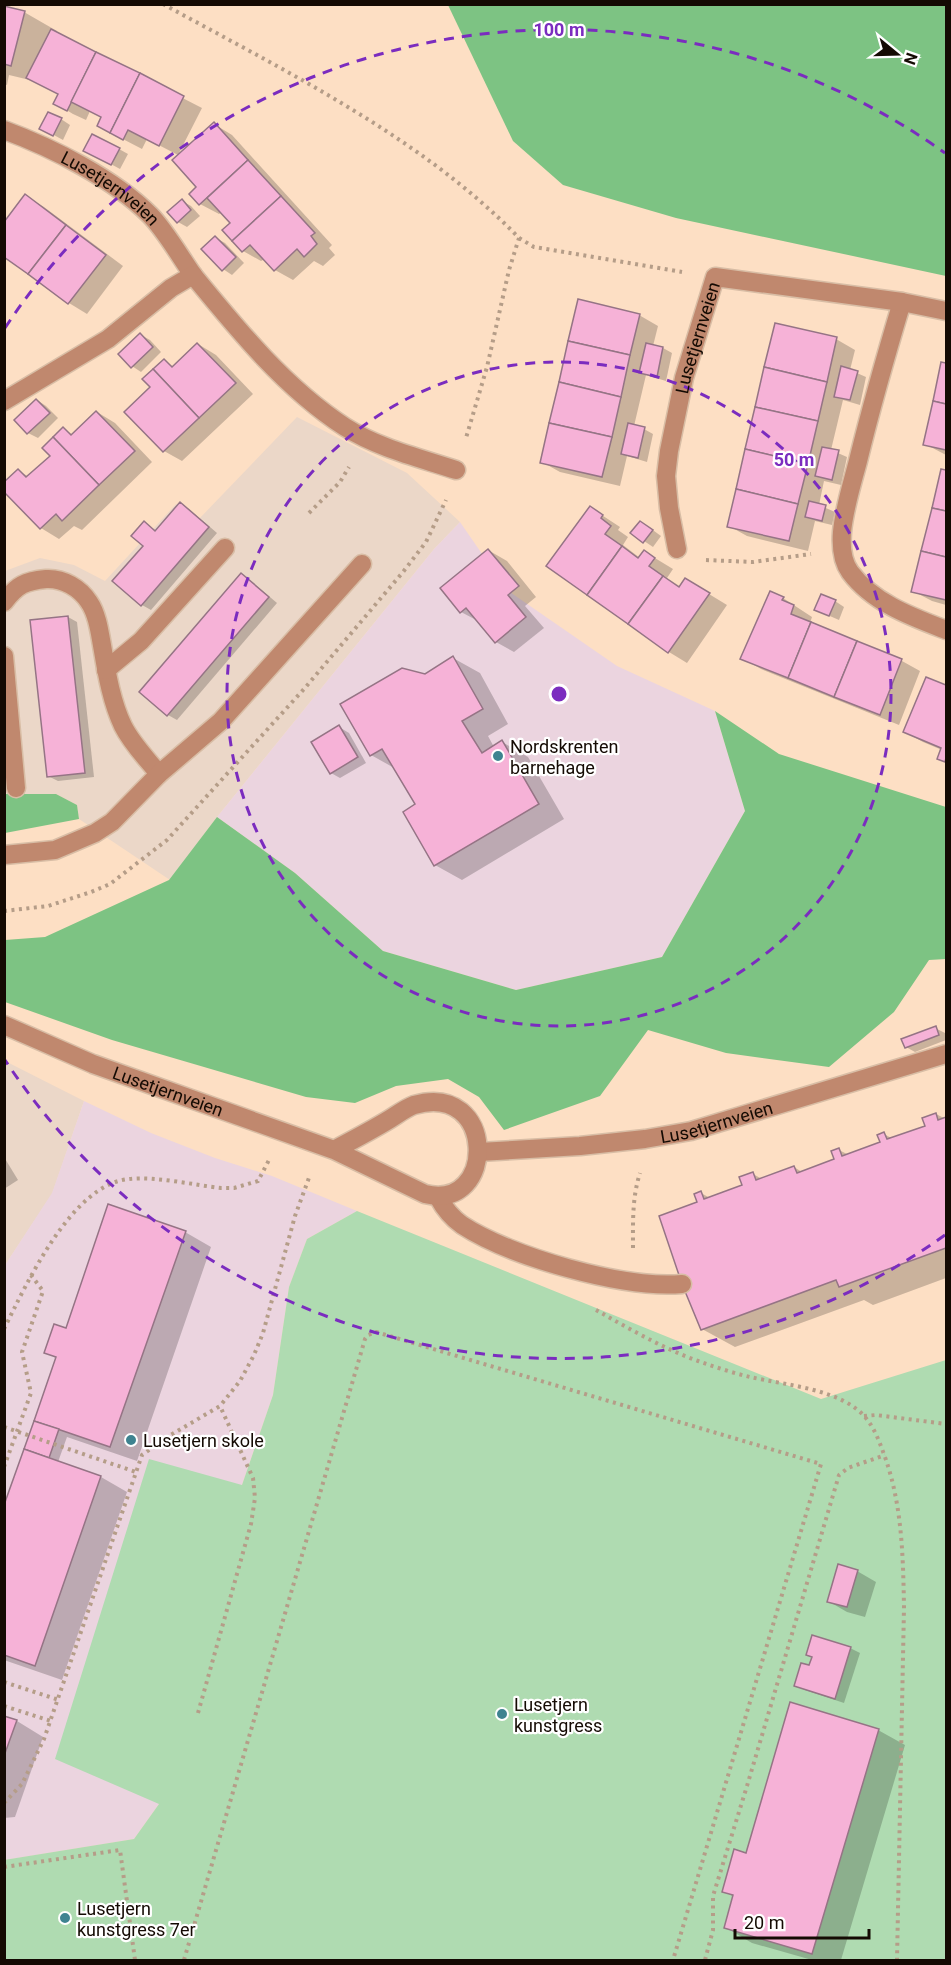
<svg xmlns="http://www.w3.org/2000/svg" width="951" height="1965" font-family="Roboto,sans-serif">
<style>
.industrial{fill:#ebd7c8}
.education{fill:#ebd4df}
.green{fill:#afdbb1}
.forest{fill:#7dc383}
.shadow{fill:#0003}
.building{fill:#f6b2d7;stroke:#957485;stroke-width:1.5}
.lines{fill:none;stroke-linecap:round;stroke-linejoin:round}
.lane-casing{stroke:#d8bda5;stroke-width:21}
.street-casing{stroke:#d8bda5;stroke-width:21}
.path{stroke:#b59d88;stroke-width:4;stroke-dasharray:3 4.5;stroke-linecap:butt}
.lane{stroke:#c0886e;stroke-width:18}
.street{stroke:#c0886e;stroke-width:18}
.ring{fill:none;stroke:#7b2cbf;stroke-width:3;stroke-dasharray:10 8}
.poi-dot{fill:#3e8390;stroke:#fff;stroke-width:2}
.labels{text-anchor:middle;dominant-baseline:central;stroke-width:4.5;stroke-linejoin:round;paint-order:stroke}
.street-label{font-size:18px;fill:#140a03;stroke:#fff}
.poi-label{font-size:18px;fill:#140a03;stroke:#fff;text-anchor:start}
.centre{fill:#7b2cbf;stroke:#fff;stroke-width:3}
.ring-label{font-size:18px;text-anchor:middle;font-weight:bold;fill:#7b2cbf;stroke:#fff;stroke-width:4.5;stroke-linejoin:round;paint-order:stroke}
</style>
<rect width="100%" height="100%" fill="#fddfc4"/>
<g class="industrial">
<polygon points="297,417 407,473 460,522 434,549 217,817 170,880 79,819 77,805 56,794 5,794 5,571 40,558 74,565 105,581 176,504 198,520"/>
<polygon points="5,1061 84,1101 52,1194 5,1265"/>
</g>
<g class="education">
<polygon points="460,522 507,590 617,666 715,711 745,811 662,957 516,990 383,951 295,873 217,817 434,549"/>
<polygon points="84,1101 151,1133 215,1158 272,1176 357,1211 307,1239 289,1287 273,1395 242,1485 159,1804 134,1839 5,1860 5,1265 52,1193"/>
</g>
<polygon class="green" points="357,1211 821,1399 946,1360 946,1960 5,1960 4,1860 134,1839 159,1804 55,1759 149,1459 242,1485 273,1395 289,1287 307,1239"/>
<g class="forest">
<polygon points="448,5 946,5 946,276 676,218 563,185 513,141"/>
<polygon points="715,711 779,754 946,807 946,959 929,960 894,1012 829,1067 726,1053 648,1030 600,1096 504,1130 479,1097 448,1079 396,1086 355,1103 306,1097 112,1040 5,1002 5,940 45,937 169,880 217,817 295,873 383,951 516,990 662,957 745,811"/>
<polygon points="5,794 56,794 77,805 79,819 5,833"/>
</g>
<g class="shadow">
<polygon points="4,7 24,12 57,31 56,33 202,108 178,155 147,139 142,149 117,136 103,117 90,111 86,120 73,114 55,103 59,94 34,81 9,75 7,85 4,84"/>
<polygon points="61,119 70,125 63,140 41,128"/>
<polygon points="214,124 232,135 332,245 329,248 335,255 323,266 314,261 293,280 275,270 265,259 261,261 243,251 232,223 222,212 219,214 200,204 198,187"/>
<polygon points="119,149 128,154 120,169 94,155"/>
<polygon points="26,196 44,207 123,266 87,314 69,303 4,255"/>
<polygon points="182,201 191,206 200,216 187,227 178,222 169,212"/>
<polygon points="216,238 225,243 244,263 232,275 223,269"/>
<polygon points="639,315 658,326 653,346 663,348 672,353 666,381 646,375 634,426 644,429 653,434 647,462 627,456 620,486 560,472 542,462"/>
<polygon points="141,335 150,340 161,352 141,372 132,366"/>
<polygon points="836,339 855,350 850,370 866,377 860,405 843,400 831,450 847,457 841,485 824,481 819,505 835,512 832,525 815,521 808,551 747,536 729,526"/>
<polygon points="198,344 216,355 253,394 182,461 164,451 152,387 164,361 174,367"/>
<polygon points="942,364 946,365 946,455 925,444"/>
<polygon points="37,400 46,406 58,418 38,438 28,433"/>
<polygon points="97,412 115,423 152,462 82,530 74,526 59,539 41,528 19,471 29,477 52,456 64,429 73,435"/>
<polygon points="942,470 946,471 946,605 932,601 913,591"/>
<polygon points="180,504 189,509 217,533 151,610 142,605 114,581 145,546 144,523 157,531"/>
<polygon points="591,508 620,527 618,530 628,537 623,545 640,558 645,552 673,569 667,578 681,587 686,580 727,605 687,663 669,652 548,565"/>
<polygon points="650,528 661,536 653,547 632,533"/>
<polygon points="488,550 507,561 536,597 525,606 544,628 514,652 496,642 480,622 461,612"/>
<polygon points="241,575 250,580 277,603 177,720 168,715 141,691"/>
<polygon points="783,598 812,617 810,623 902,661 920,671 899,725 761,669 742,658"/>
<polygon points="835,601 844,607 839,620 816,610"/>
<polygon points="68,617 77,622 94,777 58,781 48,776"/>
<polygon points="453,658 480,673 508,724 488,736 494,747 502,742 528,757 564,819 462,880 435,865 418,805 396,769 371,755"/>
<polygon points="927,678 946,686 946,763 939,758 942,750 923,742 905,732"/>
<polygon points="339,727 349,733 366,763 340,778 331,773"/>
<polygon points="935,1028 945,1033 946,1040 915,1052 906,1047"/>
<polygon points="936,1114 946,1119 946,1278 873,1305 864,1300 735,1347 702,1329 699,1203 701,1193 710,1198 743,1186 753,1174 762,1179 794,1167 802,1172 836,1160 839,1150 849,1155 882,1143 884,1134 893,1139 927,1126"/>
<polygon points="4,1157 18,1180 4,1189"/>
<polygon points="185,1232 211,1247 137,1461 67,1437 58,1462 101,1477 127,1492 62,1680 4,1660 4,1511 57,1359 46,1352 66,1330"/>
<polygon points="857,1571 876,1582 865,1617 847,1612 828,1601"/>
<polygon points="850,1648 860,1653 844,1703 805,1690 796,1685 810,1667"/>
<polygon points="4,1717 17,1721 43,1737 15,1817 4,1818"/>
<polygon points="878,1730 905,1745 841,1960 812,1960 752,1943 725,1927 734,1897 724,1891 747,1854"/>
</g>
<g class="building">
<polygon points="4,6 25,11 11,66 4,64"/>
<polygon points="51,29 96,52 67,111 53,104 58,94 26,78"/>
<polygon points="96,52 140,73 110,133 97,126 101,117 71,102"/>
<polygon points="140,73 184,96 159,146 128,130 123,140 110,133"/>
<polygon points="48,112 62,118 53,136 39,129"/>
<polygon points="214,122 248,160 199,205 189,194 196,187 172,160"/>
<polygon points="92,134 120,148 111,165 83,151"/>
<polygon points="248,160 281,196 232,241 222,230 230,223 207,198"/>
<polygon points="25,194 66,225 28,274 4,257 4,222"/>
<polygon points="281,196 315,233 311,236 317,244 304,257 297,249 274,271 250,245 242,252 232,241"/>
<polygon points="182,199 191,210 177,223 167,212"/>
<polygon points="66,225 106,255 68,304 28,274"/>
<polygon points="215,236 236,257 222,271 201,249"/>
<polygon points="578,299 640,314 630,355 568,341"/>
<polygon points="775,323 837,337 827,382 764,367"/>
<polygon points="140,333 153,347 131,368 118,354"/>
<polygon points="568,341 630,355 621,397 559,382"/>
<polygon points="197,343 236,383 199,418 153,369 164,359 172,367"/>
<polygon points="646,343 663,347 657,377 639,373"/>
<polygon points="941,362 946,363 946,404 933,401"/>
<polygon points="841,366 858,371 850,400 834,397"/>
<polygon points="764,367 827,382 818,421 755,407"/>
<polygon points="153,369 199,418 163,452 124,412 150,387 142,379"/>
<polygon points="559,382 621,397 612,437 549,423"/>
<polygon points="36,399 50,413 27,434 14,420"/>
<polygon points="933,401 946,404 946,450 923,445"/>
<polygon points="755,407 818,421 808,464 745,449"/>
<polygon points="96,411 135,451 99,485 53,437 63,427 71,435"/>
<polygon points="549,423 612,437 602,477 540,463"/>
<polygon points="628,423 645,427 638,458 621,454"/>
<polygon points="53,437 99,485 62,521 56,514 40,529 4,492 4,482 18,469 26,477 50,456 42,448"/>
<polygon points="822,447 839,450 832,480 815,476"/>
<polygon points="745,449 808,464 798,504 736,489"/>
<polygon points="941,469 946,470 946,511 932,508"/>
<polygon points="736,489 798,504 789,541 727,527"/>
<polygon points="809,501 826,505 822,521 805,517"/>
<polygon points="180,502 209,527 141,606 112,581 143,546 131,536 144,521 155,531"/>
<polygon points="590,506 603,515 601,518 611,526 605,534 622,546 587,595 546,566"/>
<polygon points="932,508 946,511 946,557 921,551"/>
<polygon points="640,521 653,530 643,543 630,533"/>
<polygon points="622,546 638,558 644,550 655,558 649,566 663,576 628,624 587,595"/>
<polygon points="488,549 519,586 508,595 526,617 495,643 466,608 460,613 440,588"/>
<polygon points="921,551 946,557 946,600 911,592"/>
<polygon points="241,573 269,597 167,716 139,692"/>
<polygon points="663,576 679,587 685,578 710,593 668,653 628,624"/>
<polygon points="770,591 784,597 782,600 794,605 791,614 811,622 788,678 740,659"/>
<polygon points="821,594 836,600 829,616 814,610"/>
<polygon points="68,616 85,773 47,777 30,620"/>
<polygon points="811,622 857,641 834,697 788,678"/>
<polygon points="857,641 902,659 880,715 834,697"/>
<polygon points="453,656 483,709 462,721 482,753 502,740 539,804 434,866 403,812 415,804 382,749 370,756 340,704 402,668 425,674"/>
<polygon points="926,677 946,685 946,758 945,762 937,759 941,748 903,732"/>
<polygon points="339,725 358,757 330,774 311,742"/>
<polygon points="936,1026 939,1035 905,1048 901,1039"/>
<polygon points="936,1113 938,1120 946,1117 946,1248 839,1287 836,1280 701,1330 682,1284 659,1216 697,1202 694,1194 701,1191 704,1199 742,1185 739,1177 753,1172 756,1180 794,1166 797,1173 834,1159 831,1151 839,1148 842,1156 880,1142 877,1135 884,1132 887,1139 925,1126 922,1118"/>
<polygon points="108,1204 186,1231 110,1447 34,1421 56,1357 44,1353 54,1324 66,1328"/>
<polygon points="34,1421 59,1429 49,1458 24,1449"/>
<polygon points="24,1449 101,1476 35,1666 4,1655 4,1505"/>
<polygon points="838,1564 858,1570 847,1607 827,1602"/>
<polygon points="812,1635 851,1647 835,1699 794,1686 801,1663 809,1665 812,1657 806,1655"/>
<polygon points="790,1702 879,1729 812,1954 724,1928 733,1895 722,1892 734,1849 746,1853"/>
<polygon points="4,1716 17,1720 4,1756"/>
</g>
<g class="lines">
<defs>
<g id="lane">
<path id="s1" d="M4 130C53 148 114 179 150 215 165 230 181 258 193 275"/>
<path d="M902 302C886 355 871 408 858 461 852 484 844 509 842 532 841 545 842 561 850 572 873 603 912 617 946 630"/>
<path d="M4 401 108 339 171 288 193 275C238 330 285 388 345 427 378 448 420 458 456 470"/>
<path id="s2" d="M677 549 669 508 666 476 669 451 684 378 715 277 902 302 946 311"/>
<path d="M4 602C17 585 25 581 46 579 63 578 80 588 89 602 98 615 100 635 103 651 107 675 112 703 123 726 132 744 147 759 159 774"/>
<polyline points="4,656 16,788"/>
<polyline points="106,670 141,641 225,548"/>
<polyline points="4,855 55,850 95,833 112,822 159,774 221,721 362,564"/>
<path id="s3" d="M479 1152 580 1146 645 1139 691 1131 946 1054"/>
<path d="M438 1197C444 1208 452 1218 462 1225 511 1257 624 1289 682 1284"/>
</g>
<g id="street">
<path id="s4" d="M4 1025 93 1064 334 1150 425 1194C497 1212 497 1081 414 1105 406 1108 398 1114 390 1119 372 1130 353 1140 334 1150"/>
</g>
</defs>
<use href="#lane" class="lane-casing"/>
<use href="#street" class="street-casing"/>
<g class="path">
<path d="M163 4C283 70 423 138 519 238L509 270 487 367 466 438"/>
<polyline points="519,238 534,247 682,272"/>
<polyline points="309,513 340,482 349,467"/>
<polyline points="706,560 753,562 811,554"/>
<polyline points="4,911 48,906 91,892 110,884 167,840 304,689 403,572 426,542 446,500"/>
<path d="M633 1248C633 1222 632 1198 640 1173"/>
<path d="M596 1310C628 1328 662 1348 698 1361 715 1367 733 1373 750 1377 785 1385 841 1389 865 1417 873 1426 878 1438 882 1449 902 1500 903 1553 904 1607L897 1960"/>
<path d="M4 1329C27 1283 72 1184 129 1179 155 1176 194 1185 221 1188H234L258 1181 269 1160"/>
<polyline points="864,1416 876,1415 946,1424"/>
<polyline points="4,1427 136,1472"/>
<polyline points="4,1467 31,1393 22,1352 43,1291 31,1275"/>
<polyline points="4,1682 59,1700"/>
<polyline points="4,1706 51,1721"/>
<polyline points="198,1713 251,1524 255,1498 253,1478 220,1406"/>
<polyline points="4,1803 22,1784 44,1739 142,1455 169,1436 220,1406 240,1381 254,1355 263,1333 295,1216 310,1175"/>
<polyline points="4,1867 120,1850 135,1960"/>
<polyline points="184,1960 365,1339 368,1335 376,1332 821,1464 673,1960"/>
<polyline points="705,1960 713,1930 713,1896 747,1786 839,1475 848,1468 885,1455"/>
</g>
<use href="#lane" class="lane"/>
<use href="#street" class="street"/>
</g>
<g class="ring">
<circle cx="559" cy="694" r="332"/>
<path d="M945 1235A664 664 0 0 1 5 1060M5 328A664 664 0 0 1 945 153"/>
</g>
<g class="poi-dot">
<circle cx="498" cy="756" r="6"/>
<circle cx="131" cy="1440" r="6"/>
<circle cx="502" cy="1714" r="6"/>
<circle cx="65" cy="1918" r="6"/>
</g>
<g class="labels">
<g class="street-label">
<text stroke="none"><textPath href="#s1" startOffset="122">Lusetjernveien</textPath></text>
<text stroke="none"><textPath href="#s2" startOffset="216">Lusetjernveien</textPath></text>
<text stroke="none"><textPath href="#s4" startOffset="177">Lusetjernveien</textPath></text>
<text stroke="none"><textPath href="#s3" startOffset="240">Lusetjernveien</textPath></text>
</g>
<g class="poi-label">
<text x="510" y="746">Nordskrenten<tspan x="510" dy="21">barnehage</tspan></text>
<text x="143" y="1440">Lusetjern skole</text>
<text x="514" y="1704">Lusetjern<tspan x="514" dy="21">kunstgress</tspan></text>
<text x="77" y="1908">Lusetjern<tspan x="77" dy="21">kunstgress 7er</tspan></text>
</g>
</g>
<circle cx="559" cy="694" r="9" class="centre"/>
<g class="ring-label">
<text x="559" y="36">100 m</text>
<text x="794" y="466">50 m</text>
</g>
<rect width="951" height="1965" fill="none" stroke="#140a03" stroke-width="12"/>
<g transform="translate(897 54) rotate(109)" stroke="#ffffff" stroke-width="4.5" paint-order="stroke">
<path d="M0-4.5L10 22L0 15L-10 22Z" fill="#140a03"/>
<text y="-9" font-size="16" font-weight="bold" text-anchor="middle" fill="#140a03">N</text>
</g>
<path d="M735 1929v9h134v-9" fill="none" stroke="#140a03" stroke-width="3"/>
<text x="744" y="1929" font-size="18" fill="#140a03" stroke="#ffffff" stroke-width="4.5" paint-order="stroke">20 m</text>
</svg>
